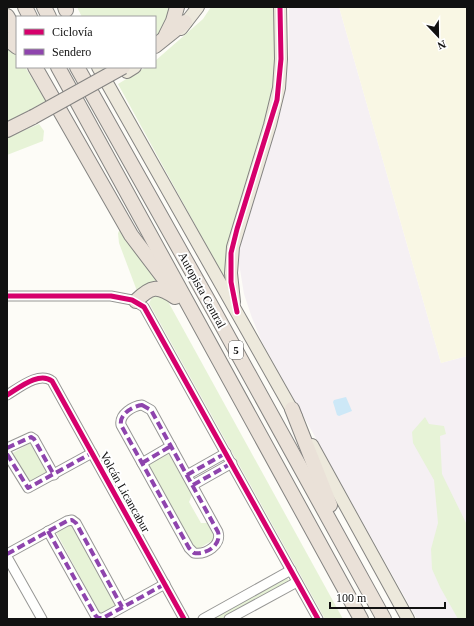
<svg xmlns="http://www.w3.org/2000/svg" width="474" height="626" font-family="Georgia,serif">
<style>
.industrial{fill:#f5f0f3}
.farmland{fill:#f9f7e4}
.green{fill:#e7f3d7}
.water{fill:#cde8f7}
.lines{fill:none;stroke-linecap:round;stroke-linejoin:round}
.minor-casing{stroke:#979795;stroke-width:11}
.major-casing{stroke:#858482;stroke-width:14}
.highway-casing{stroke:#858482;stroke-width:16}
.minor{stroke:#fffffe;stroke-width:9}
.major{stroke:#ede9dc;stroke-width:12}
.highway{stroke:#eae1d8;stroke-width:14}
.highway-bridge-casing{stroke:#858482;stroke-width:16;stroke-linecap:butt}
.highway-bridge{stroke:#eae1d8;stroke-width:14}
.quiet{stroke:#8e44ad;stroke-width:4;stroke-dasharray:8 4;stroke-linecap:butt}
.cycleway-casing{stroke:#fff;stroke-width:8}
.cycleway{stroke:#d6006c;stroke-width:5}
.labels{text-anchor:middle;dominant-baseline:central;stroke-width:4;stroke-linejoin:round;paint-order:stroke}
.shield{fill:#fff;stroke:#585858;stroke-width:1}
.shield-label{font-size:11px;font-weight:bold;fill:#111}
.street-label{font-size:12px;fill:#111;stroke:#fff}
</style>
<rect width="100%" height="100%" fill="#fdfcf7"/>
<polygon class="industrial" points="289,7 339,7 441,363 467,356 467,619 417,619 262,342 252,318 244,294 237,251 283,103 289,55"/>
<polygon class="farmland" points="339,7 467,7 467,356 441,363"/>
<g class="green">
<polygon points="77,7 170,7 164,27 155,39 155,17 82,17"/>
<polygon points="211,7 276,7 277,82 227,283 118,84 146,67 155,67 155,61 203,19"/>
<polygon points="7,46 17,56 17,67 25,67 46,101 7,122"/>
<polygon points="39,124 44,131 43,141 7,155 7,138"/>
<polygon points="120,229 161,284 137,291 119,243 118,233"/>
<polygon points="159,293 165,296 343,619 325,619 149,303 153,296"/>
<polygon points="425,417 429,424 444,426 446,434 440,436 442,474 467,525 467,619 458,619 440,587 432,569 431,549 438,523 434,480 413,443 412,432"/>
<polygon points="30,443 47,473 28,484 11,454"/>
<polygon points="166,452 169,454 192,495 189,502 201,523 207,523 214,536 213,540 198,549 194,547 149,466 149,461"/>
<polygon points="72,523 117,606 100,614 56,532"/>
<polygon points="286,576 290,582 223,619 209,619"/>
</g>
<polygon class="water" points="346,397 352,411 339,416 337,415 333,402 334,400"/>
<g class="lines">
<defs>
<g id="minor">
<polyline points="7,296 111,296 132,300 144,307 318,619"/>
<path d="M7 395C19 388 39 371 52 381L184 619"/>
<path d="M142 405 151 410 218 532C222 545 206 555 194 553L189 548 121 425C119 414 133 406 142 405Z"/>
<polyline points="7,448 31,437 34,439 54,475"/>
<polyline points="7,454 28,488 92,453"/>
<polyline points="142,463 171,446"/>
<polyline points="187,475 226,453"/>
<polyline points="193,485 232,463"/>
<polyline points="48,531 95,615 98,618 103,618 165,584"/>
<polyline points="7,554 67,521 72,520 76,523 122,607"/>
<polyline points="7,557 42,619"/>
<polyline points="203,619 291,570"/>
<polyline points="229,619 297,582"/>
</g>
<g id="major">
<polyline points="181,29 198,7"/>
<polyline points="98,67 296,417"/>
<polyline points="127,72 135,67"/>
<polyline points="234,302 231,273 233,247 270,125 279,88 281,59 280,7"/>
<polyline points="312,445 408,619"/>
</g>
<g id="highway">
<polyline points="25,7 30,17"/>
<polyline points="44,7 49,17"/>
<polyline points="65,7 66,10"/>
<polyline points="7,16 17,34"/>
<polyline points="166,35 173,21 177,7"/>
<polyline points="7,39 17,47"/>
<polyline points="155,46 185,22"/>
<polyline points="35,67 131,235 172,289"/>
<polyline points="58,67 361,619"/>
<polyline points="77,67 213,309 384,619"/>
<polyline points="7,130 33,117"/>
<path d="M136 301C151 286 157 285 175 297"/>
<polyline points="292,409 330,505"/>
</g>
</defs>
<use href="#minor" class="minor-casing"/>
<use href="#major" class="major-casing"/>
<use href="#highway" class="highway-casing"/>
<use href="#minor" class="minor"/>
<use href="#major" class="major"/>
<use href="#highway" class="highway"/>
<defs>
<polyline id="highway-bridge" points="33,117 123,67"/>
</defs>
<use href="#highway-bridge" class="highway-bridge-casing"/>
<use href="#highway-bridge" class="highway-bridge"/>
<g class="quiet">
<path d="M142 405 151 410 218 532C222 545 206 555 194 553L189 548 121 425C119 414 133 406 142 405Z"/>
<polyline points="7,448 31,437 34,439 54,475"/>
<polyline points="7,454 28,488 92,453"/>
<polyline points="142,463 171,446"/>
<polyline points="187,475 226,453"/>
<polyline points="193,485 232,463"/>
<polyline points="48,531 95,615 98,618 103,618 165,584"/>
<polyline points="7,554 67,521 72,520 76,523 122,607"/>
</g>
<defs>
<g id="cycleway">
<polyline points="7,296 111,296 132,300 144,307 318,619"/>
<polyline points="237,312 231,282 231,253 237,229 277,100 281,59 280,7"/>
<path d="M7 395C19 388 39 371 52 381L184 619"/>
</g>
</defs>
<use href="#cycleway" class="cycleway-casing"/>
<use href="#cycleway" class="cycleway"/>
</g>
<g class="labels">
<rect class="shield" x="229" y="341" width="14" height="18" rx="3"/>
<g class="shield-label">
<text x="236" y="350">5</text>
</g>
<g class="street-label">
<text transform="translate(202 290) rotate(61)">Autopista Central</text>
<text transform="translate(125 492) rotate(61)">Volcán Licancabur</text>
</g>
</g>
<rect width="474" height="626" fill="none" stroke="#111111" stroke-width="16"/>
<rect x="16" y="16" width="140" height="52" fill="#ffffff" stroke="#a0a0a0"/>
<rect x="24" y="29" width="20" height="6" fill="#d6006c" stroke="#a0a0a0"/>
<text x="52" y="36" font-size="12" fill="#111111">Ciclovía</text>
<rect x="24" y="49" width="20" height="6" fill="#8e44ad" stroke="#a0a0a0"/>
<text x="52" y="56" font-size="12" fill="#111111">Sendero</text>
<g transform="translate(438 36) rotate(158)" stroke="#ffffff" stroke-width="3" paint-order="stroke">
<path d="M0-3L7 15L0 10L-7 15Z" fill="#111111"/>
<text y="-6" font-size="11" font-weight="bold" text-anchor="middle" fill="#111111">N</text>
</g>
<path d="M330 602v6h115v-6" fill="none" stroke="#111111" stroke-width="2"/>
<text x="336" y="602" font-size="12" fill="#111111" stroke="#ffffff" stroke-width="3" paint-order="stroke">100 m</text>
</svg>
